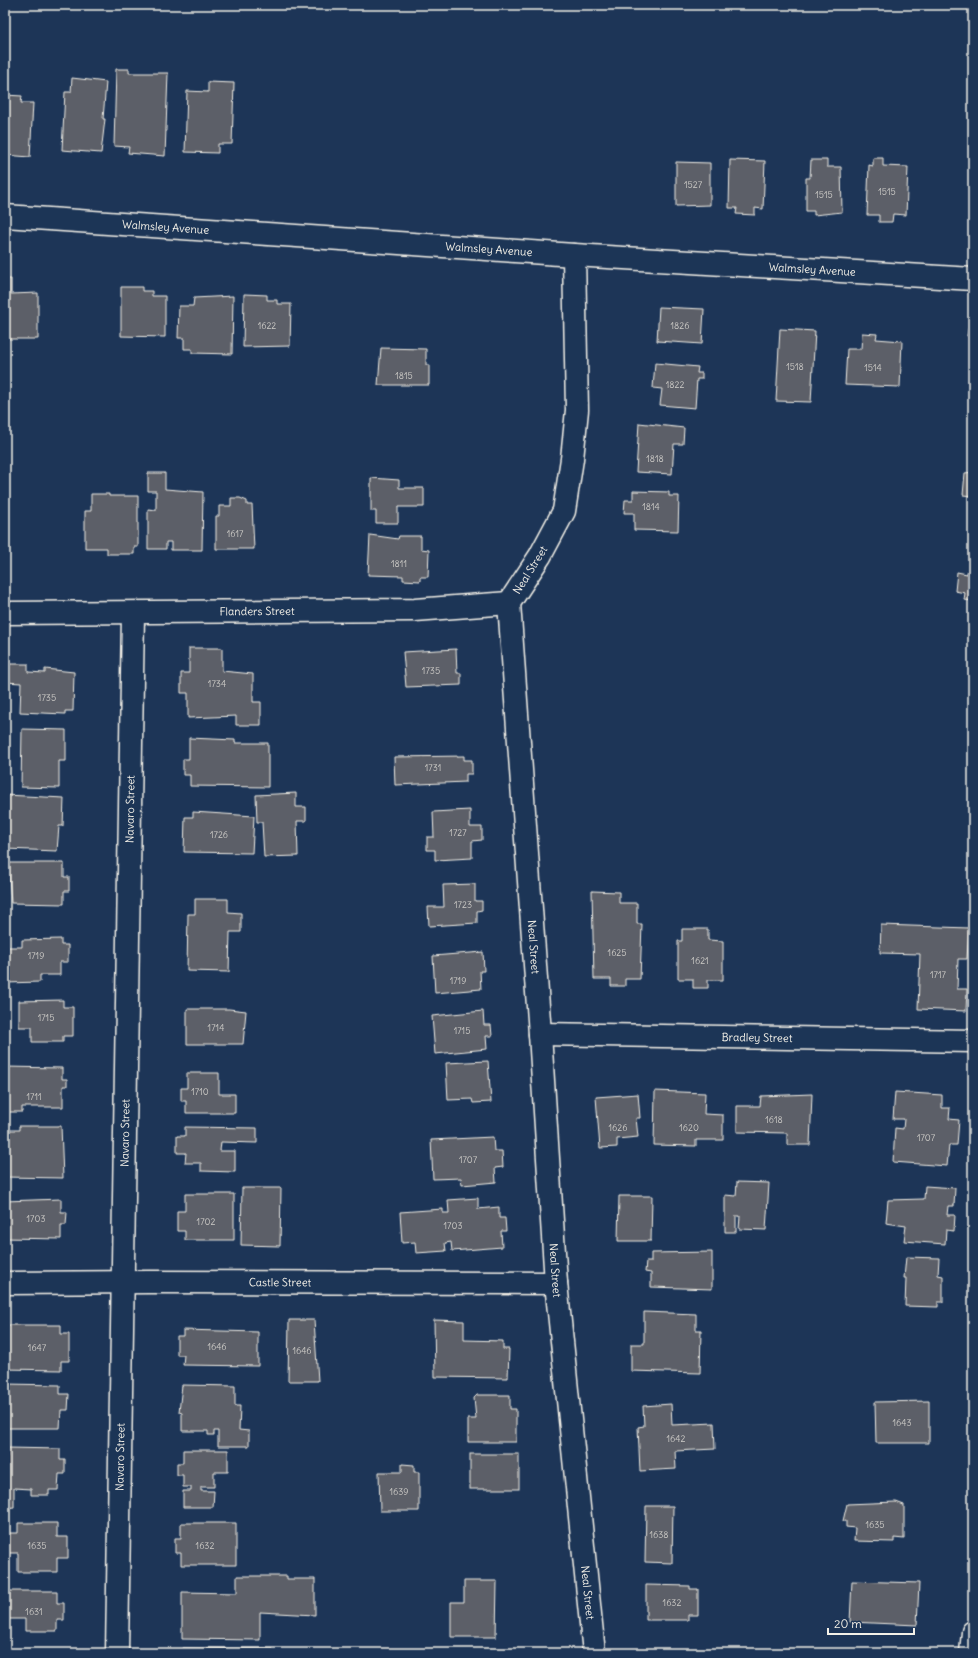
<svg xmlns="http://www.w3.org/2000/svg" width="978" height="1658" font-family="Delius,sans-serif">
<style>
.building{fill:#5c5f67;stroke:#f4f1e8}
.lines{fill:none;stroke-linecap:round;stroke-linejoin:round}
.minor-casing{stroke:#f4f1e8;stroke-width:25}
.minor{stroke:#1d3557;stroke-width:22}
.labels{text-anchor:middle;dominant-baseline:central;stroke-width:4;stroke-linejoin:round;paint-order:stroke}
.number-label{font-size:9px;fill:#ceccc8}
.street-label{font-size:11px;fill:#f4f1e8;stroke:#1d3557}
</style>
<rect width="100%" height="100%" fill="#1d3557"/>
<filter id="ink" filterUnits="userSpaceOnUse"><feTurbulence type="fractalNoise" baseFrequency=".025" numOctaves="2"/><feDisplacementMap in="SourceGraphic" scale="8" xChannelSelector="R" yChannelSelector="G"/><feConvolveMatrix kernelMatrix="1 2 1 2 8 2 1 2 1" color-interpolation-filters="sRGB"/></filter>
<g filter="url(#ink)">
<g class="building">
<polygon points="116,69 129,69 129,73 168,73 165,156 128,153 129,147 114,146"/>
<polygon points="72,78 106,82 103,119 105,119 101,153 62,150 65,92 71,92"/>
<polygon points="208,82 234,83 232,144 218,144 218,153 185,152 187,91 208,92"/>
<polygon points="5,95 22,96 21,103 33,103 30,157 5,155"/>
<polygon points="873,158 883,158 883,166 908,167 906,215 893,214 892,222 879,222 879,215 867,215 869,165 873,166"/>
<polygon points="730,160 765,161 763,209 755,208 755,215 736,214 737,208 729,208"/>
<polygon points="811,160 827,160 827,167 841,167 842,212 814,215 814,211 806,211 806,178 810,178"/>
<polygon points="676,162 710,163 710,205 676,206"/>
<polygon points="5,279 11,279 11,294 38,293 38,339 5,339"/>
<polygon points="121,287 142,287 142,291 152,291 152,296 165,296 165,337 121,336"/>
<polygon points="244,294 267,295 267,300 277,300 277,304 291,304 290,346 243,347"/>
<polygon points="233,296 232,354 192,353 192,349 184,349 184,338 178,338 179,306 193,306 194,298"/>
<polygon points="659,307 704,309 702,344 657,341"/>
<polygon points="971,313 973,313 973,337 967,336"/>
<polygon points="780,329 815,331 811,402 776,401"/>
<polygon points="862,333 877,334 876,339 902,341 900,387 845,385 847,349 861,349"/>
<polygon points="381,348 426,349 426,365 429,365 429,385 378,385"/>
<polygon points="655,363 698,367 697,373 702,373 702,379 697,379 695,408 660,405 662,389 653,388"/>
<polygon points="639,423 684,428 683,444 674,444 672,474 636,472"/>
<polygon points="973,472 973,496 963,495 965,473"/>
<polygon points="148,473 165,473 165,489 203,492 202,550 171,550 171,542 166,542 166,549 148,549 148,509 156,510 156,491 148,491"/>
<polygon points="371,478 399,480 399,488 424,488 424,507 398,507 398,523 376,523 376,511 371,511"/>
<polygon points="633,491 669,492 669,496 679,496 678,531 634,530 634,513 624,513 625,500 633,500"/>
<polygon points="91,494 109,494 109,496 138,496 138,547 134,547 134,554 107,554 107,548 85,548 85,511 91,511"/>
<polygon points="231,498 240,498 247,501 247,505 252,505 254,549 216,549 216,516 219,516 219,506 231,506"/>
<polygon points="973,509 973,537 970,537"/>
<polygon points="370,535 398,539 399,536 421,536 421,549 429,550 428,577 420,577 420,581 403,580 403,576 368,575"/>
<polygon points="969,564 973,564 973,601 964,600 965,593 955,591 957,572 967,574"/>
<polygon points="189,648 222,648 222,671 253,674 253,702 261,702 261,725 236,725 236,716 188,718 188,693 181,693 181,673 189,673"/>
<polygon points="456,649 457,673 461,673 461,685 406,687 403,652"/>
<polygon points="6,664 28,664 28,672 45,673 45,669 74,672 73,711 65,711 65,714 20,712 21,683 5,682"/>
<polygon points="22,729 66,730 66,761 59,761 59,788 21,787"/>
<polygon points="189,738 235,740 235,743 268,743 268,787 190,786 190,775 183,775 183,759 189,759"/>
<polygon points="464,756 464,760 472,760 472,774 466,774 466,782 395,785 394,757"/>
<polygon points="296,793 296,807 306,807 306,821 297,821 298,856 264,857 262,822 257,822 256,795"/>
<polygon points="5,795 64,798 63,826 59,826 57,851 5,849"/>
<polygon points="470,810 470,827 482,827 482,840 472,841 472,858 435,860 435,850 427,850 427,837 434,837 433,812"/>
<polygon points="193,812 254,816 252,853 184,852 185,817 193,817"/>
<polygon points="8,863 64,863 64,877 69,877 69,891 64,891 64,904 11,903"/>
<polygon points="475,884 475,901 482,901 482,910 477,911 477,923 429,926 428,907 444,907 443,885"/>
<polygon points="592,891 619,892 619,903 637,903 637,924 642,924 640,979 625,979 625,986 611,986 611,979 594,979"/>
<polygon points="195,899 228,899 228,912 241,913 241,932 230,932 229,972 187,971 188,914 195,914"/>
<polygon points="881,925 969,928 967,959 958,959 957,989 967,989 966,1011 918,1009 920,954 880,953"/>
<polygon points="682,929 708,929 708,940 723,941 723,980 708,980 708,988 693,988 693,979 678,979 678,941 682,941"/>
<polygon points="61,939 61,945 68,945 68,962 60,962 60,975 40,975 40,982 5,983 5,947 22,947 22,940"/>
<polygon points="483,952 484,971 480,971 481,989 435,993 433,956"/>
<polygon points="63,1000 63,1007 73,1007 73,1036 63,1036 63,1042 32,1042 32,1027 19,1027 19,1001"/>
<polygon points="187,1009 229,1009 246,1011 243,1044 187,1044"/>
<polygon points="483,1011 484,1025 491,1025 492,1036 486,1036 487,1049 435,1054 432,1016"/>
<polygon points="488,1061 491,1102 473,1103 472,1099 448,1100 446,1063"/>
<polygon points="5,1067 62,1068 62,1079 67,1079 67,1086 63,1086 63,1107 22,1107 22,1112 5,1112"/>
<polygon points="187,1073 219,1073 219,1094 235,1094 235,1113 186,1113 186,1101 181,1101 181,1088 187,1088"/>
<polygon points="655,1091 705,1093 704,1114 723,1115 723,1140 696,1140 696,1146 654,1145"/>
<polygon points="895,1092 942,1095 942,1108 950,1108 949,1119 959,1120 957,1145 949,1145 947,1166 893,1162 895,1128 903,1129 904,1119 893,1119"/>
<polygon points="638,1094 640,1118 636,1118 638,1137 617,1139 617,1147 600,1148 596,1097"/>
<polygon points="812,1094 810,1145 787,1145 787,1133 737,1132 737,1106 760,1106 761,1096"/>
<polygon points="19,1126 61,1126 63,1178 5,1177 5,1130 19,1130"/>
<polygon points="185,1127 257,1128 257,1143 221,1142 220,1151 235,1151 235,1172 201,1171 201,1163 185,1163 186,1153 177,1153 177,1136 185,1136"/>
<polygon points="493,1137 494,1151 502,1151 503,1167 495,1168 496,1182 462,1185 461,1178 433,1179 431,1140"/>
<polygon points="737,1182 769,1183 766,1230 739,1229 740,1216 736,1216 736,1232 725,1232 725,1195 736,1196"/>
<polygon points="925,1186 955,1188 954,1206 948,1206 947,1215 955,1215 954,1231 946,1230 945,1244 904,1241 906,1226 886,1223 888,1200 924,1199"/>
<polygon points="242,1188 281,1188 280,1246 241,1245"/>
<polygon points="185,1194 234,1194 234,1240 185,1240 185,1231 177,1231 177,1211 185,1211"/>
<polygon points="619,1196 652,1196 651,1241 618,1241"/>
<polygon points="478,1198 478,1209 499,1207 499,1218 505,1218 506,1231 501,1231 502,1247 452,1251 451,1242 445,1243 446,1251 416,1253 415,1242 402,1243 400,1212 443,1209 443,1213 449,1213 448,1200"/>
<polygon points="61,1199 61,1212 67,1212 66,1225 61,1225 61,1239 5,1238 5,1201"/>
<polygon points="712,1252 712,1289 651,1287 651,1273 645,1272 646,1262 651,1262 651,1253"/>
<polygon points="906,1257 939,1258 938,1275 943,1276 943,1302 938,1302 938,1307 905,1306 906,1278 904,1278"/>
<polygon points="644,1312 696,1314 696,1330 701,1330 700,1373 631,1371 631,1344 644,1344"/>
<polygon points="289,1320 314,1320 318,1381 288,1381"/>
<polygon points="434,1320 464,1321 464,1340 503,1341 503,1349 509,1349 508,1378 435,1377"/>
<polygon points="5,1325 61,1325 61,1334 69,1334 69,1361 61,1361 61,1370 5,1369"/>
<polygon points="183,1330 258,1332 258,1366 183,1365 184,1355 177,1355 177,1336 183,1336"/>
<polygon points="5,1384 60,1385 60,1394 69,1394 68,1410 61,1410 60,1428 5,1428"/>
<polygon points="182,1385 235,1386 235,1406 240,1406 239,1430 249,1431 249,1446 218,1446 218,1431 214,1431 214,1435 208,1435 208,1431 182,1431 182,1413 179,1412"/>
<polygon points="477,1395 510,1395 510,1409 516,1409 516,1442 468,1442 468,1419 476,1419 474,1398"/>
<polygon points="929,1401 929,1443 876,1443 875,1402"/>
<polygon points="671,1404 672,1425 714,1423 715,1449 675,1451 676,1469 640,1471 638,1427 644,1426 643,1406"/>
<polygon points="7,1448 60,1449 60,1460 65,1460 65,1474 59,1474 58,1490 49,1490 49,1495 31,1495 31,1489 14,1488 14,1507 5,1508 5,1457 7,1457"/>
<polygon points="183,1450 228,1450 228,1472 214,1472 214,1487 201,1487 201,1491 214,1491 213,1507 183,1507 183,1491 191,1491 191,1487 183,1487 183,1475 177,1475 177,1463 183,1463"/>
<rect x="470" y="1454" width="49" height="35"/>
<polygon points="402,1464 414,1465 414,1472 419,1472 419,1511 380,1511 379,1472 402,1472"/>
<polygon points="896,1502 904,1505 904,1539 894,1538 894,1542 854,1541 855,1528 846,1527 846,1521 843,1521 847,1504"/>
<polygon points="646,1506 673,1506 672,1563 645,1562"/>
<polygon points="18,1523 57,1523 57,1537 68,1537 68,1558 57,1558 57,1572 18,1572 18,1553 5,1553 5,1533 18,1533"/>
<polygon points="181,1523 236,1523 236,1565 181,1565 181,1553 175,1553 175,1538 181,1538"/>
<polygon points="237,1576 287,1576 287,1579 315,1579 315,1615 260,1612 260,1640 182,1639 182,1592 237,1593"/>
<polygon points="464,1581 497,1581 496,1637 451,1637 451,1602 464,1602"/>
<polygon points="852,1581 919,1583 917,1625 850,1622"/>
<polygon points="646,1585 690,1586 690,1589 698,1589 698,1615 688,1615 688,1620 646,1620"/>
<polygon points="5,1591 57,1591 57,1603 64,1603 64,1620 57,1620 57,1631 25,1631 25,1619 5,1619"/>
<polygon points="182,1648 273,1649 273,1653 182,1653"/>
</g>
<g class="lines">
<defs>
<g id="minor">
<path id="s1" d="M5 216 574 255 973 279"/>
<path id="s2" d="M574 255 577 410 572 459 564 511 540 556 509 603 540 1034 556 1283 594 1653"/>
<path id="s3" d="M5 613 415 610 509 603"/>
<path id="s4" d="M540 1034 973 1041"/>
<path id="s5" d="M5 1283 150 1282 556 1283"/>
<path id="s6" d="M117 1653 133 613"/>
<polyline points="971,1653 973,1632"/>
</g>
</defs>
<use href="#minor" class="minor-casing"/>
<use href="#minor" class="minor"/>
</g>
</g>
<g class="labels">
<g class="number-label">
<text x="693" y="184">1527</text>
<text x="887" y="191">1515</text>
<text x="824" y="194">1515</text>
<text x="267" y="325">1622</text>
<text x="680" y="325">1826</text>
<text x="795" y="366">1518</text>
<text x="873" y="367">1514</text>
<text x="404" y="375">1815</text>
<text x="675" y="384">1822</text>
<text x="655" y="458">1818</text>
<text x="651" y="506">1814</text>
<text x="235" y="533">1617</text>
<text x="399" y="563">1811</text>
<text x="431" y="670">1735</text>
<text x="217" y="683">1734</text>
<text x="47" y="697">1735</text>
<text x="433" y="767">1731</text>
<text x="458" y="832">1727</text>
<text x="219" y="834">1726</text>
<text x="463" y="904">1723</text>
<text x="617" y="952">1625</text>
<text x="36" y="955">1719</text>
<text x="700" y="960">1621</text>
<text x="938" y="974">1717</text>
<text x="458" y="980">1719</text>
<text x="46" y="1017">1715</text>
<text x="216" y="1027">1714</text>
<text x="462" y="1030">1715</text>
<text x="200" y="1091">1710</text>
<text x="34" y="1096">1711</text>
<text x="774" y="1119">1618</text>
<text x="618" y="1127">1626</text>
<text x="689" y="1127">1620</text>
<text x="926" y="1137">1707</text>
<text x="468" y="1159">1707</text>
<text x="36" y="1218">1703</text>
<text x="206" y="1221">1702</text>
<text x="453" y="1225">1703</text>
<text x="217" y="1346">1646</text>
<text x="37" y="1347">1647</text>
<text x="302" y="1350">1646</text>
<text x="902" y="1422">1643</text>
<text x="676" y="1438">1642</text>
<text x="399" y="1491">1639</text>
<text x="875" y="1524">1635</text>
<text x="659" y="1534">1638</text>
<text x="37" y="1545">1635</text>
<text x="205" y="1545">1632</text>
<text x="672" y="1602">1632</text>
<text x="34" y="1611">1631</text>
</g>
<g class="street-label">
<text stroke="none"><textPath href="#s1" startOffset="161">Walmsley Avenue</textPath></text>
<text stroke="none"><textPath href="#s1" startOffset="485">Walmsley Avenue</textPath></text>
<text stroke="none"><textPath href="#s1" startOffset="809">Walmsley Avenue</textPath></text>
<text transform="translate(530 570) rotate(-58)">Neal Street</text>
<text stroke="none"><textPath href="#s3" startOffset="252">Flanders Street</textPath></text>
<text stroke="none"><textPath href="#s6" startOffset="844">Navaro Street</textPath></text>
<text stroke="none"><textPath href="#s2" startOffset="709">Neal Street</textPath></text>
<text stroke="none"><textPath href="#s4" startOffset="217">Bradley Street</textPath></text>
<text stroke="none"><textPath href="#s6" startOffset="520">Navaro Street</textPath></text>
<text stroke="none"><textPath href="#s2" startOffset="1033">Neal Street</textPath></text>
<text stroke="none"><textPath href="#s5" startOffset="275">Castle Street</textPath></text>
<text stroke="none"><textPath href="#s6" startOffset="196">Navaro Street</textPath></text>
<text stroke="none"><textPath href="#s2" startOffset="1357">Neal Street</textPath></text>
</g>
</g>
<rect width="978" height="1658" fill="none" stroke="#1d3557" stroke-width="20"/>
<rect x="10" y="10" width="958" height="1638" fill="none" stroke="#f4f1e8" stroke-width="1.5" filter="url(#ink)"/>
<path d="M828 1628v6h86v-6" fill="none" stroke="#f4f1e8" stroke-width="2"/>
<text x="834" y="1628" font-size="12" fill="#f4f1e8" stroke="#1d3557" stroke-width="3" paint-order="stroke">20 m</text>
</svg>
